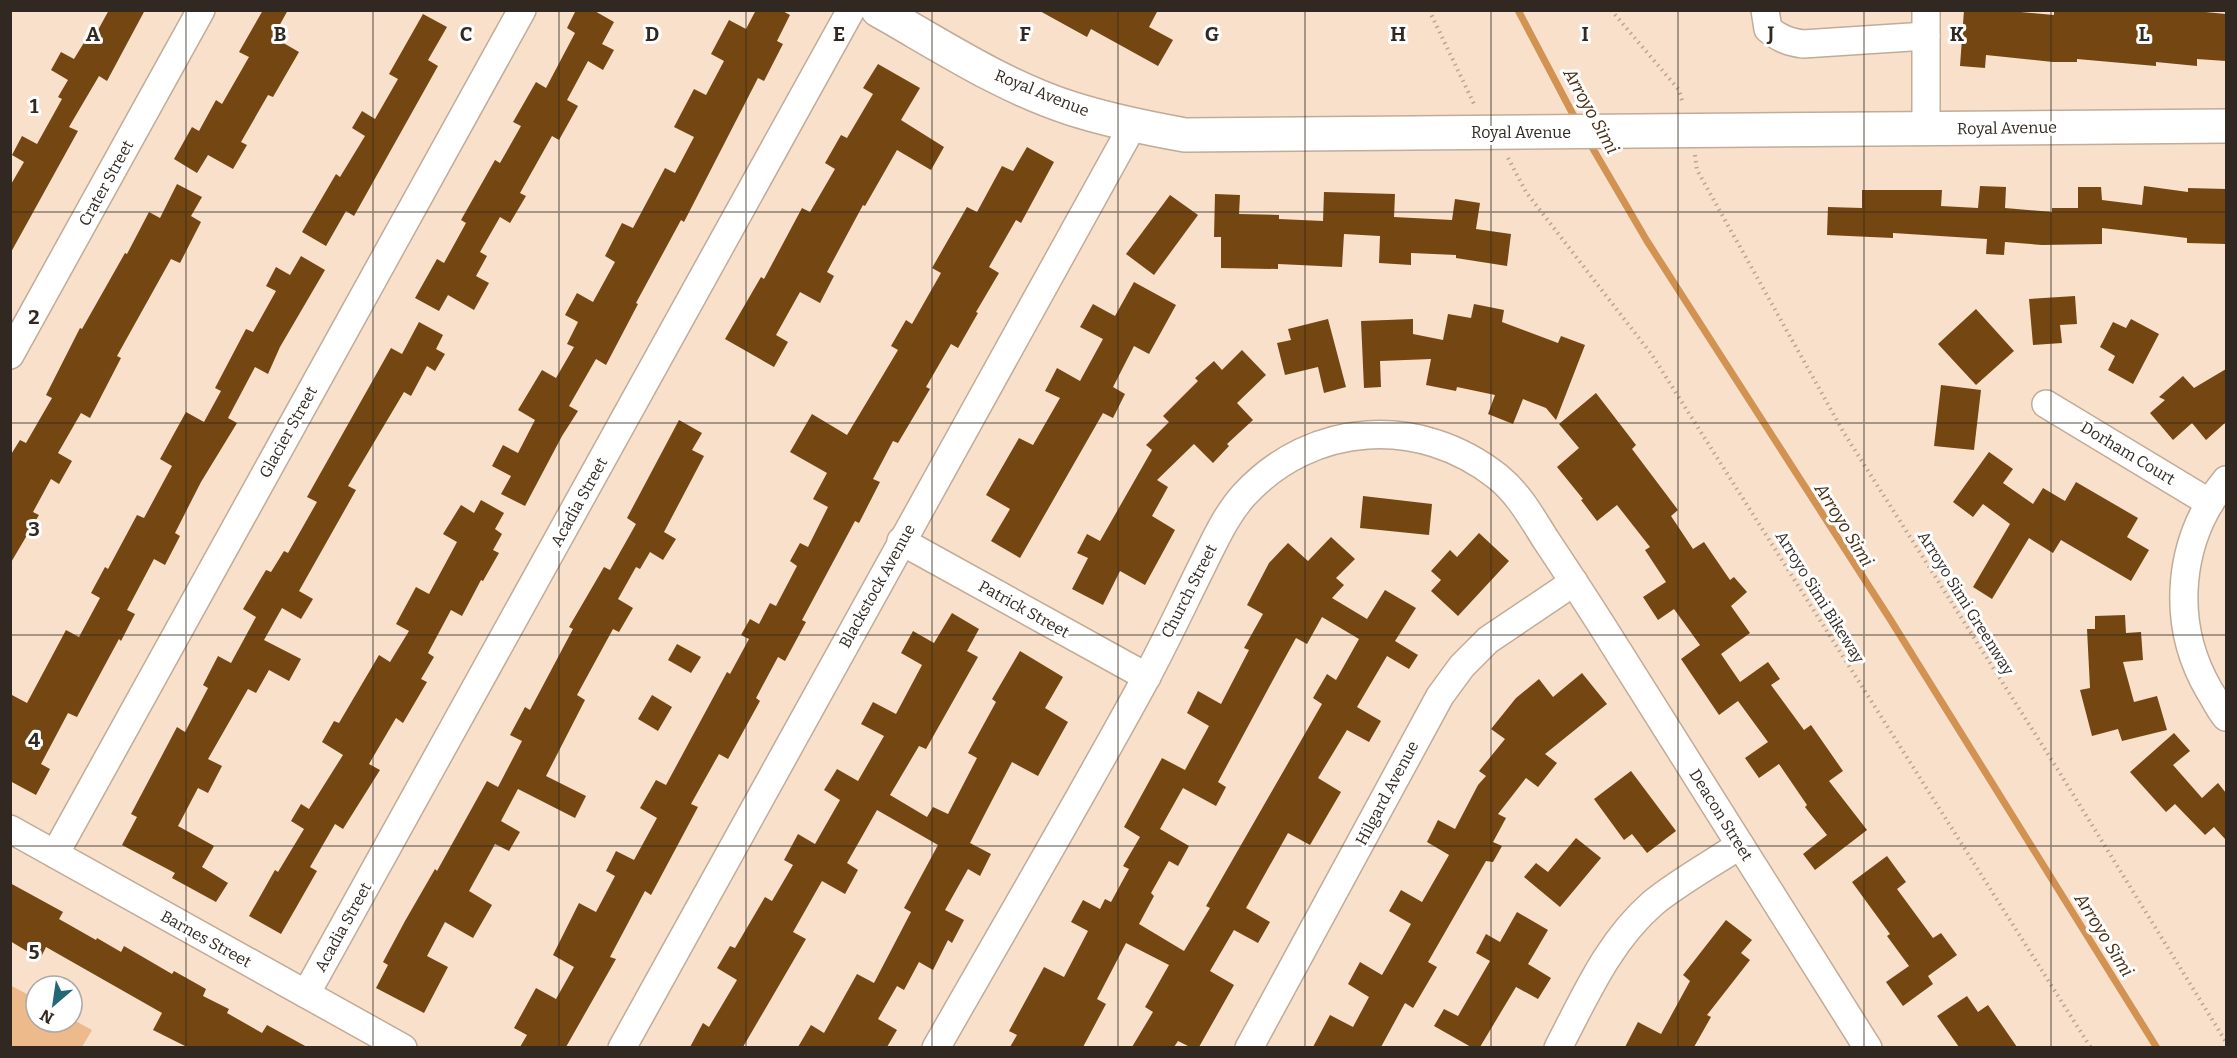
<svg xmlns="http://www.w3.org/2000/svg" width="2237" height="1058" font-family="Bitter,serif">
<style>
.green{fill:#ecba8b}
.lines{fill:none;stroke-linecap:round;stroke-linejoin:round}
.stream{stroke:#d29252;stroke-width:7}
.building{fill:#744612;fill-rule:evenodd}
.minor-casing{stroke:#c2ab97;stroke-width:30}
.major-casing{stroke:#c2ab97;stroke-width:36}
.path{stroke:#b8a594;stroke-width:4;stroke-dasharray:1.5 4.5;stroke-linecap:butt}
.minor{stroke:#fff;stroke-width:27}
.major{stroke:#fff;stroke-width:33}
.grid{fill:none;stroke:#312921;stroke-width:1.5;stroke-opacity:0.55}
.labels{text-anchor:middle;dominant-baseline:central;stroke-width:6;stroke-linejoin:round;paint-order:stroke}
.street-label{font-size:16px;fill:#312921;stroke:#fff}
.water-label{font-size:18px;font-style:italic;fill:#482d11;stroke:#fff}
.grid-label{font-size:20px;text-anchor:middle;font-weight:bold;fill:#312921;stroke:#fff;stroke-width:6;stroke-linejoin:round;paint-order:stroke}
</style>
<rect width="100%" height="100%" fill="#f8e0cb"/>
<polygon class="green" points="10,985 36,999 36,1022 72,1022 72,1019 92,1030 82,1047 11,1047"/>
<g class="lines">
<g class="stream">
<polyline points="1518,10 1577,122"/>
<polyline points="1589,142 1647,241 1890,619 2157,1048"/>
</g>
</g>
<g class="building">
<polygon points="109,10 145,10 107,81 99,76 69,127 78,131 10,254 10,186 24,162 12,155 22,136 37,144 62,99 58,97 68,80 51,70 61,52 74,59 88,36 93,39"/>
<polygon points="263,10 288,10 273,37 299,52 273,97 268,95 241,142 247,145 233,169 208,155 197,173 174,159 192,127 199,131 216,100 222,104 249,57 239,52"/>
<polygon points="576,10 593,10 614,22 602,44 614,50 603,70 588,61 567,100 578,106 559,140 552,136 520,193 526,196 510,223 500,217 480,252 487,256 476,276 489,283 474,310 448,295 439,311 415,298 437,259 444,263 466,223 461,220 495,160 500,163 521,126 513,122 536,82 546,88 575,33 567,28"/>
<polygon points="756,10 781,10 790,15 777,41 783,44 764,81 758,78 684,222 681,220 636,303 638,304 606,365 596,359 569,406 578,411 562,436 525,506 501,494 511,476 492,466 503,445 518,453 535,420 518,410 542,370 556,378 574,347 567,344 578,322 565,315 577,293 593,302 615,262 605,256 622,223 633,228 665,168 675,173 694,137 674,127 694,89 706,95 724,61 711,54 729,20 746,29"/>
<polygon points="1038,10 1158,10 1149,27 1173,40 1158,66 1091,29 1087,37"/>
<polygon points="1964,10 2000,10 2054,15 2054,10 2185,10 2226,14 2226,61 2197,59 2197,66 2156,62 2156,66 2077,59 2077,62 2053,62 1986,55 1985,68 1960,66"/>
<polygon points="423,14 447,27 428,60 438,66 354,216 346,211 326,246 302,232 336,174 340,177 365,136 352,128 362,111 375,119 398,79 389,74"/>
<polygon points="878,64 920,88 901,120 944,147 931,170 897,150 865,206 863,205 827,272 834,276 820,303 800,292 776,335 788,342 774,367 725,339 761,277 764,279 802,208 810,212 835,169 825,163 841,135 847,138 873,94 863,88"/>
<polygon points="1027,147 1054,162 1021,223 1016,220 989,267 999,273 976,312 978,313 958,348 951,344 926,387 930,389 898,443 893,441 873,479 880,482 859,523 855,521 802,620 806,622 785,661 778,657 756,698 760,701 728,759 719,754 691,804 698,807 651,895 645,891 610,957 616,959 566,1047 520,1047 527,1035 514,1028 536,988 556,999 574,967 553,955 579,903 596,912 615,876 606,871 616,851 634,860 657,818 640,808 656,780 666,785 727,672 730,674 749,639 741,635 750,619 759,624 770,603 776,606 797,566 790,561 800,543 808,547 828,507 813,499 827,473 790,452 812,414 847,435 898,350 891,346 906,320 912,324 941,273 932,268 967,207 977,212 1002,166 1013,171"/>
<polygon points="177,184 202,197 191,216 201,222 180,263 171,259 117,356 121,358 90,418 81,413 58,453 72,461 59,484 51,479 33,512 39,515 10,564 10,456 20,440 26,443 52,398 46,395 80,328 82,329 125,253 127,254 149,212 160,218"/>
<polygon points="1980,186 2006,187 2005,208 2052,212 2052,208 2078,208 2078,187 2101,187 2102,200 2142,205 2144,186 2188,192 2188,188 2226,189 2226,244 2187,243 2187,238 2102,228 2102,244 2042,245 2005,242 2004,255 1986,254 1987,239 1893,233 1893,238 1827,235 1828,207 1862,208 1862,190 1942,190 1941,206 1978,208"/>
<polygon points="1324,192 1395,194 1394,217 1452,220 1455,199 1480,203 1476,229 1511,234 1507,266 1456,258 1456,255 1411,253 1411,265 1379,263 1380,236 1344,234 1342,267 1278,264 1278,269 1221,268 1221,237 1214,237 1215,194 1240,195 1239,214 1279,215 1279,219 1323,221"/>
<polygon points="1170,195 1198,215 1154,275 1126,254"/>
<polygon points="301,256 325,270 280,347 268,374 255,367 228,418 237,423 201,482 175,533 180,536 165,565 154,559 127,610 135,614 121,641 119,639 77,717 68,713 41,764 50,769 36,795 10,781 10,694 27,703 66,630 79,637 100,598 91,593 105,567 108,569 137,515 144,518 172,466 160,459 186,412 204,422 221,391 215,388 246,329 253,332 276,291 266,286 276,267 290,275"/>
<polygon points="1134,282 1176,305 1149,354 1134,346 1113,387 1125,394 1113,418 1103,413 1020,558 991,541 1010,509 986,495 1019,438 1033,445 1060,398 1045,391 1057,368 1080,381 1103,339 1080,327 1093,304 1115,316"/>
<polygon points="2075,296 2077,324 2060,325 2062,343 2033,345 2029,299"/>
<polygon points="1474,304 1504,310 1502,322 1558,343 1561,336 1585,345 1556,420 1546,408 1523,399 1513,424 1488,414 1495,395 1457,387 1456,391 1426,385 1431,359 1380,361 1381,387 1364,388 1361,321 1413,319 1413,334 1443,340 1448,314 1471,318"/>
<polygon points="1976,309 2014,351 1976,385 1938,344"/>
<polygon points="1328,319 1346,387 1324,393 1318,367 1285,375 1277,343 1291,340 1288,329"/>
<polygon points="2131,319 2159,334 2133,384 2108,370 2115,356 2100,347 2113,322 2126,328"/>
<polygon points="419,322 443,335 436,349 445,354 435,371 427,366 411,396 404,392 348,486 356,490 299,591 313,599 301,619 282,608 264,640 301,659 289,681 269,670 256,693 248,689 208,759 222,766 208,793 198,788 178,826 214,846 202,867 228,883 216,902 172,878 175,873 122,845 137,817 131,814 177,727 185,732 208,688 203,685 218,656 231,663 256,617 243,609 266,570 271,572 284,551 288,553 317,502 307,497 391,348 402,354"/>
<polygon points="1242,350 1266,375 1237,403 1253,420 1227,444 1229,446 1213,463 1194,444 1157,480 1168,487 1152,516 1175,530 1145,585 1120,571 1103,605 1072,589 1088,558 1077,553 1087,534 1100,541 1152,450 1146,445 1169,422 1163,416 1198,381 1195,378 1214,361 1222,370"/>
<polygon points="2226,369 2226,422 2206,440 2192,423 2173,440 2150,413 2165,400 2159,397 2183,376 2194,388"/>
<polygon points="1941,385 1981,390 1974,450 1934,446"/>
<polygon points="1596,393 1636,445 1632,449 1678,510 1671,516 1693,549 1704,542 1730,580 1734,577 1747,592 1731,606 1750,633 1721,654 1740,682 1768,662 1780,679 1771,685 1804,730 1811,725 1843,771 1829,781 1867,830 1815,870 1803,854 1827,835 1805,807 1807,805 1779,764 1759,778 1745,758 1768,742 1738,701 1719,715 1681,659 1700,645 1674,609 1658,620 1643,597 1666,582 1645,550 1650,547 1617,505 1597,521 1581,500 1583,499 1557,467 1579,448 1559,424"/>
<polygon points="679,420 702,433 692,450 704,456 664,532 676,539 663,560 650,552 640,569 636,567 618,599 633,608 619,632 613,629 577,695 585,700 546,776 586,796 575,818 518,789 501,821 520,832 509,851 495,844 469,891 492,905 473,938 445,922 427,956 448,967 424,1013 376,988 388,965 383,962 405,921 435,869 437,871 487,781 498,787 522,741 510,735 525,707 530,710 573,629 569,627 604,567 610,570 636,524 627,518"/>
<polygon points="1989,452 2013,469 2003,483 2033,504 2043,488 2065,501 2076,482 2138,518 2127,537 2149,550 2131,581 2061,540 2053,553 2029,538 1992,599 1973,587 2010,524 1983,504 1973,517 1953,502"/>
<polygon points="1363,496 1432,504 1429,535 1360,528"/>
<polygon points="481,500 504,513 495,529 502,534 493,550 499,553 483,581 481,580 462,616 451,610 428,653 434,657 421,679 427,682 403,723 396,718 369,764 380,770 343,829 335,824 310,867 317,871 281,934 249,916 275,870 278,872 304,829 291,821 301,804 309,809 343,755 322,742 334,721 339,723 379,655 390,662 409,631 396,624 416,587 429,594 457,542 443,534 461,505 474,513"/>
<polygon points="1479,533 1509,561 1458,616 1431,591 1441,580 1431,571 1450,550 1457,557"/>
<path d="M1331 537 1355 559 1336 578 1344 585 1332 598 1367 619 1385 590 1416 608 1395 641 1418 655 1409 669 1387 656 1357 707 1381 721 1369 742 1347 730 1318 778 1341 792 1310 845 1288 833 1246 908 1270 922 1258 943 1234 930 1210 971 1234 985 1199 1047H1190L1178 1041 1174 1047H1132L1153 1012 1145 1007 1169 965 1126 943 1097 999 1106 1004 1083 1047H1010L1017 1035 1009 1031 1044 967 1064 977 1088 931 1071 922 1083 900 1100 909 1105 899 1111 902 1129 869 1123 866 1140 837 1124 827 1162 758 1185 770 1209 726 1187 713 1198 691 1221 704 1249 650 1244 648 1263 614 1247 605 1269 563 1288 543 1308 561ZM1322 617 1359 639 1336 680 1327 674 1313 698 1322 704 1206 906 1210 908 1184 951 1139 924 1154 896 1151 893 1169 861 1178 866 1189 846 1160 829 1183 788 1216 806 1226 787 1218 782 1280 667 1296 638 1307 644Z"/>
<polygon points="952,613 979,629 967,651 978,657 926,749 919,746 890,795 927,817 933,807 948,814 977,758 968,753 996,702 992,699 1020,651 1063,677 1045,708 1068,722 1038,776 1012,762 988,808 970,843 991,854 980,876 968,869 945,910 964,920 952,943 948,940 933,970 919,962 904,990 897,986 878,1019 897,1030 887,1047 798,1047 811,1025 824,1033 857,974 874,983 911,912 904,908 938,845 877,810 847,863 858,870 845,894 822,881 793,932 806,939 743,1047 690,1047 703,1023 709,1027 737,980 717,968 730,946 735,948 765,897 772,901 793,865 784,860 798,834 815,844 840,800 824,790 837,769 858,781 884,736 861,724 873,702 896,714 922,665 901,653 913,631 934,643"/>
<polygon points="2125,615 2126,633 2141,632 2143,660 2123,662 2134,702 2157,696 2167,730 2122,741 2118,729 2092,736 2080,690 2090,688 2087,629 2095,629 2095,616"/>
<polygon points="677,644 701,657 691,673 668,660"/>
<polygon points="1582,673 1607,704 1545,754 1557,763 1538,787 1526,778 1498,814 1506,818 1493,842 1502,846 1493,862 1486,861 1428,962 1437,967 1413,1008 1405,1003 1381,1047 1313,1047 1330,1015 1353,1027 1369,997 1348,984 1360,962 1382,975 1411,924 1389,911 1401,890 1422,902 1449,855 1427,842 1438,820 1455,829 1478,785 1486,776 1479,771 1505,739 1491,729 1516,698 1539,679 1553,697"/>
<polygon points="652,695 672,707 658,731 638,719"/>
<polygon points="2174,733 2190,751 2173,765 2202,798 2218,783 2226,793 2226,840 2214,827 2205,835 2175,804 2166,812 2130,772"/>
<polygon points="1631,771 1676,831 1647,853 1632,834 1624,840 1594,799"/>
<polygon points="1576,838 1601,858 1560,907 1524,877 1536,863 1548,872"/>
<polygon points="1887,856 1906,882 1897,889 1933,938 1941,933 1957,955 1928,976 1933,984 1903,1006 1886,982 1909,966 1887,936 1890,934 1852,882"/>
<polygon points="10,883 63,912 59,919 96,940 97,938 121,952 124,946 172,974 174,971 206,989 203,996 229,1009 227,1013 262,1033 267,1025 307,1047 187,1047 153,1030 162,1013 46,947 40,959 10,941"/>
<polygon points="1517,912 1548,930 1528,964 1551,978 1538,999 1516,987 1480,1047 1471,1047 1434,1026 1444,1009 1458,1016 1490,961 1476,953 1486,934 1500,942"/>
<polygon points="1726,920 1752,940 1741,953 1750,960 1707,1015 1711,1017 1694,1047 1625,1047 1638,1022 1661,1034 1690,981 1683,975"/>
<polygon points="1967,996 1978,1012 1988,1005 2017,1047 1959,1047 1937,1016"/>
</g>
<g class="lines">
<defs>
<g id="minor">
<path d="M1765 10 1768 29C1779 38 1788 42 1803 44L1926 36"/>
<polyline points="1926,128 1926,10"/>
<polyline points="10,355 201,10"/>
<polyline points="2046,404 2210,503"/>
<path d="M2226 480C2177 540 2170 623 2209 690 2215 699 2219 709 2226 717"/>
<polyline points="901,541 1147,677"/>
<polyline points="10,829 403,1048"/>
<polyline points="55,854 522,10"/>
<polyline points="306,994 851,10"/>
<polyline points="622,1048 1133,125"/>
<path d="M936 1048C1006 925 1078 803 1146 678 1166 641 1184 602 1203 564 1215 540 1226 515 1244 495 1312 421 1420 415 1498 477 1519 494 1532 518 1546 540 1570 576 1593 611 1616 648 1700 781 1784 914 1868 1048"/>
<polyline points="1249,1048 1440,696 1462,666 1488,640 1574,582"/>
<path d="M1558 1048C1585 997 1608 942 1653 903 1677 883 1713 863 1740 845"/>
</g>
<path id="major" d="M878 10C940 45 1002 86 1070 108 1107 120 1146 128 1185 135L2226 126"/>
</defs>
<use href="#minor" class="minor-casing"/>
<use href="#major" class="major-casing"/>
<g class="path">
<polyline points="1429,10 1475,106"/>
<polyline points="1611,10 1679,90 1683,104"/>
<polyline points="1695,155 1697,170 1844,433 2058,770 2226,1042"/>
<polyline points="1508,158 1526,192 1652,355 2091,1048"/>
</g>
<use href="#minor" class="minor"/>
<use href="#major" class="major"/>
</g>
<path class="grid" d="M186 10V1048M373 10V1048M559 10V1048M746 10V1048M932 10V1048M1118 10V1048M1305 10V1048M1491 10V1048M1678 10V1048M1864 10V1048M2051 10V1048M10 212H2226M10 423H2226M10 635H2226M10 846H2226"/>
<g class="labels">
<g class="street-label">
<text transform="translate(1042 93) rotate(22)">Royal Avenue</text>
<text transform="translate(2007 128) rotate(-1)">Royal Avenue</text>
<text x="1521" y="132">Royal Avenue</text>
<text transform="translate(106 183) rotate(-61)">Crater Street</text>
<text transform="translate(288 432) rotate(-61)">Glacier Street</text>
<text transform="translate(2128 453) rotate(31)">Dorham Court</text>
<text transform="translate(579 502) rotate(-61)">Acadia Street</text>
<text transform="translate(877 586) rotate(-61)">Blackstock Avenue</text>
<text transform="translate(1189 591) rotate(-63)">Church Street</text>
<text transform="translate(1820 597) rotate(58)">Arroyo Simi Bikeway</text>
<text transform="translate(1966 603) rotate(58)">Arroyo Simi Greenway</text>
<text transform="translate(1024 609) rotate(29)">Patrick Street</text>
<text transform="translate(1387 793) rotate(-62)">Hilgard Avenue</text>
<text transform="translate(1721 815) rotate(58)">Deacon Street</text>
<text transform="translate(343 927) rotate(-61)">Acadia Street</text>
<text transform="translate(206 939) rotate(29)">Barnes Street</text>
</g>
<g class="water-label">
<text transform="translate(1591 111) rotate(61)">Arroyo Simi</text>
<text transform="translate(1844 525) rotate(58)">Arroyo Simi</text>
<text transform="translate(2104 935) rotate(58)">Arroyo Simi</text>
</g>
</g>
<g class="grid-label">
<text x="93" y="41">A</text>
<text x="280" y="41">B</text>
<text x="466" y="41">C</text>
<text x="652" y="41">D</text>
<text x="839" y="41">E</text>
<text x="1025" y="41">F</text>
<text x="1212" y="41">G</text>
<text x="1398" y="41">H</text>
<text x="1585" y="41">I</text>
<text x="1771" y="41">J</text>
<text x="1957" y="41">K</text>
<text x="2144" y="41">L</text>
<text x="34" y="113">1</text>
<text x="34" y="324">2</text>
<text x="34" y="536">3</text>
<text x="34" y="747">4</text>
<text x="34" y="959">5</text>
</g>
<rect width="2237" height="1058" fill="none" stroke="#312921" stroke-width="24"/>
<g transform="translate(54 1004) rotate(209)"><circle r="28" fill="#ffffff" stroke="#ada9a6" stroke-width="1.5"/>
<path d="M0-4.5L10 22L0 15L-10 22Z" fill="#226877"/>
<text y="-9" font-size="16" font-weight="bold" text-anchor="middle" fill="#312921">N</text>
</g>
</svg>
